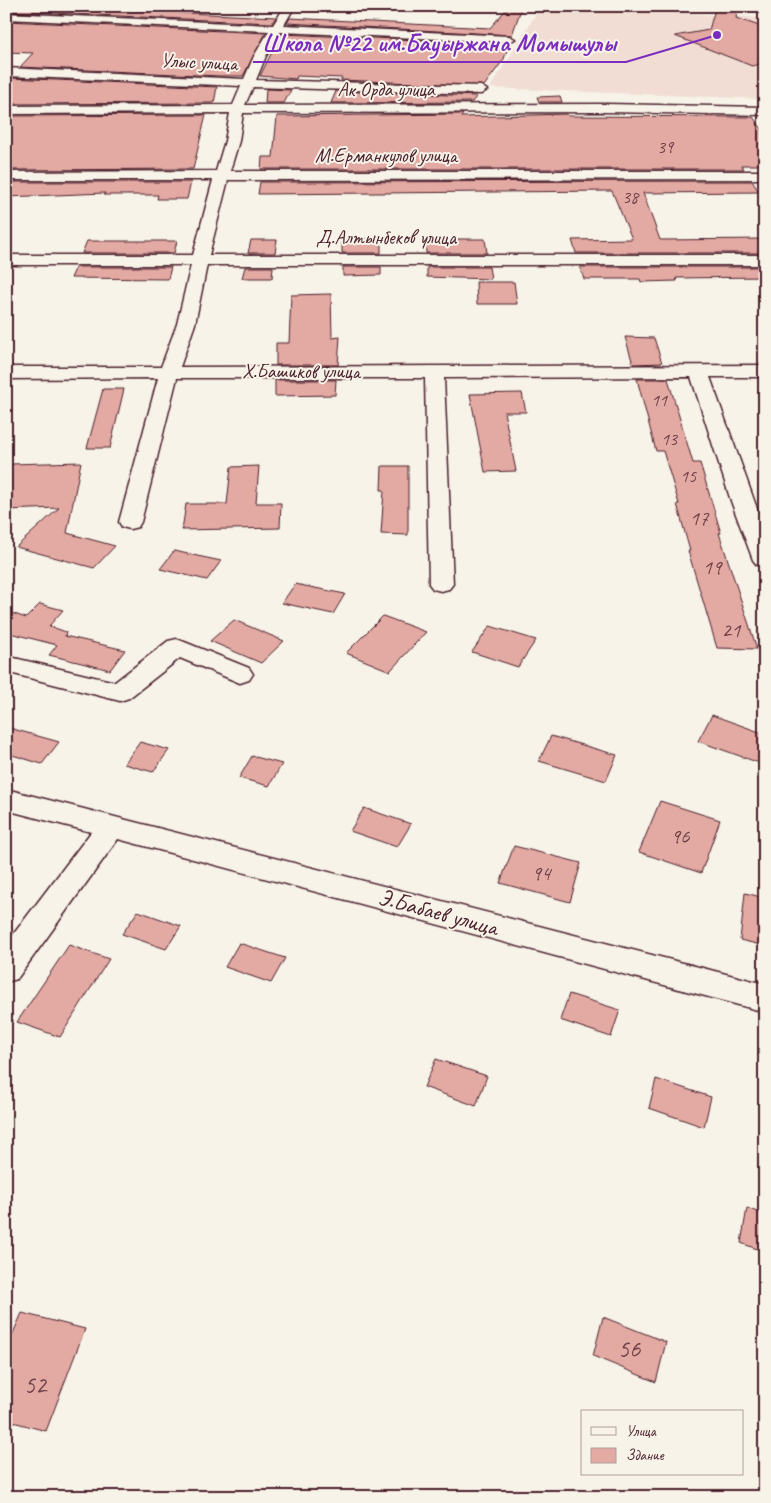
<svg xmlns="http://www.w3.org/2000/svg" width="771" height="1503" font-family="Caveat,sans-serif">
<style>
.built{fill:#f1ddd3}
.building{fill:#e3a9a3;stroke:#4a1f2b}
.lines{fill:none;stroke-linecap:round;stroke-linejoin:round}
.minor-casing{stroke:#4a1f2b;stroke-width:3}
.minor{fill:#f7f3e8;fill-rule:evenodd}
.labels{text-anchor:middle;dominant-baseline:central;stroke-width:4;stroke-linejoin:round;paint-order:stroke}
.far-number-label{font-size:18px;fill:#704249}
.far-street-label{font-size:20px;fill:#4a1f2b;stroke:#f7f3e8}
.number-label{font-size:21px;fill:#704249}
.street-label{font-size:24px;fill:#4a1f2b;stroke:#f7f3e8}
.near-number-label{font-size:25px;fill:#704249}
.leader{fill:none;stroke:#7b2cbf;stroke-width:2}
.callout-dot{fill:#7b2cbf;stroke:#f7f3e8;stroke-width:2}
.callout-label{font-size:25px;text-anchor:middle;font-weight:bold;fill:#7b2cbf;stroke:#f7f3e8;stroke-width:4;stroke-linejoin:round;paint-order:stroke}
</style>
<rect width="100%" height="100%" fill="#f7f3e8"/>
<filter id="ink" filterUnits="userSpaceOnUse"><feTurbulence type="fractalNoise" baseFrequency=".02" numOctaves="2"/><feDisplacementMap in="SourceGraphic" scale="10" xChannelSelector="R" yChannelSelector="G"/><feConvolveMatrix kernelMatrix="1 2 1 2 8 2 1 2 1" color-interpolation-filters="sRGB"/></filter>
<g filter="url(#ink)">
<polygon class="built" points="541,6 573,6 765,18 765,99 490,88"/>
<g class="building">
<polygon points="17,6 120,10 276,17 272,23 10,11"/>
<polygon points="509,6 522,6 512,35 287,23 290,18 490,28"/>
<polygon points="715,9 737,11 736,18 765,28 765,63 752,66 675,36 709,30"/>
<polygon points="6,21 266,33 243,76 220,76 20,67 33,53 6,52"/>
<polygon points="281,34 509,44 504,59 484,86 341,80 342,78 297,76 296,79 260,76"/>
<polygon points="9,78 217,87 214,103 6,104 6,81"/>
<polygon points="266,89 291,90 284,103 265,103"/>
<polygon points="336,91 477,96 472,102 331,103"/>
<polygon points="560,96 562,102 539,102 537,97"/>
<polygon points="463,114 461,117 567,114 568,116 753,117 765,133 765,165 741,165 744,169 261,169 262,157 273,157 277,116"/>
<polygon points="206,115 193,169 6,170 6,116"/>
<polygon points="752,181 759,192 643,193 660,240 765,239 765,253 576,253 572,240 632,239 612,191 258,194 260,182"/>
<polygon points="6,182 191,182 187,199 157,199 158,195 104,195 105,193 6,197"/>
<polygon points="342,238 381,239 381,253 342,253"/>
<polygon points="425,239 485,239 487,253 426,253"/>
<polygon points="251,240 277,240 275,253 248,253"/>
<polygon points="87,241 177,241 174,253 82,253"/>
<polygon points="76,267 171,267 168,279 71,278"/>
<polygon points="245,267 273,267 272,278 242,278"/>
<polygon points="343,267 381,267 381,275 343,276"/>
<polygon points="427,267 489,267 491,279 427,277"/>
<polygon points="580,267 765,267 765,277 676,278 677,281 641,282 640,279 584,279"/>
<polygon points="476,282 514,282 517,304 477,304"/>
<polygon points="331,294 332,338 340,337 338,365 276,365 276,343 289,343 291,295"/>
<polygon points="625,337 654,338 662,363 633,364"/>
<polygon points="637,379 668,379 693,463 700,463 721,533 719,533 757,649 717,648 688,551 690,551 677,504 679,504 663,451 656,451"/>
<polygon points="275,380 336,380 335,395 275,396"/>
<polygon points="103,389 124,389 110,448 87,448"/>
<polygon points="522,393 526,412 504,412 516,471 485,472 470,394"/>
<polygon points="81,462 67,533 115,546 94,568 16,547 59,508 6,510 6,482 11,464"/>
<polygon points="259,466 256,503 281,503 280,528 182,530 186,504 227,504 231,467"/>
<polygon points="382,466 408,466 408,535 381,534 384,490 381,490"/>
<polygon points="174,551 221,561 207,580 160,569"/>
<polygon points="295,584 345,594 333,614 282,603"/>
<polygon points="40,604 63,610 49,626 66,632 65,636 125,650 110,670 49,655 57,645 6,632 6,611 26,618"/>
<polygon points="383,616 426,632 390,671 346,653"/>
<polygon points="234,620 284,641 261,663 210,641"/>
<polygon points="490,626 536,640 518,667 472,652"/>
<polygon points="712,715 765,734 765,765 698,741"/>
<polygon points="6,727 59,742 42,764 6,753"/>
<polygon points="551,736 617,755 606,781 539,761"/>
<polygon points="140,742 169,750 153,772 124,764"/>
<polygon points="252,756 282,764 269,786 239,778"/>
<polygon points="660,801 720,820 701,873 639,852"/>
<polygon points="364,808 411,824 397,847 350,831"/>
<polygon points="514,846 581,863 570,902 500,883"/>
<polygon points="745,893 765,898 765,946 740,940"/>
<polygon points="138,911 181,926 166,949 122,934"/>
<polygon points="239,943 285,958 271,983 225,967"/>
<polygon points="69,945 109,959 60,1037 17,1022"/>
<polygon points="569,994 620,1010 611,1037 560,1020"/>
<polygon points="436,1059 487,1076 476,1106 424,1087"/>
<polygon points="656,1079 711,1097 704,1127 649,1108"/>
<polygon points="747,1208 765,1215 765,1252 741,1243"/>
<polygon points="22,1313 85,1329 46,1431 6,1420 6,1349"/>
<polygon points="603,1317 666,1342 656,1382 593,1356"/>
</g>
<g class="lines">
<defs>
<g id="minor">
<polygon points="285,6 295,6 284,25 509,36 515,39 509,42 280,32 266,56 256,80 481,86 487,90 481,94 253,87 245,105 606,104 765,107 765,115 606,112 243,113 239,141 230,171 765,171 765,179 228,180 209,255 765,255 765,265 207,265 195,324 180,367 765,365 765,377 710,377 765,531 765,567 757,565 753,560 731,501 691,377 444,378 453,584 449,589 441,591 433,589 429,584 425,378 177,378 141,522 138,527 130,529 122,527 119,522 158,378 6,379 6,367 161,367 177,324 191,265 6,265 6,255 193,255 213,180 6,180 6,172 216,171 225,141 230,113 6,114 6,106 233,105 241,86 6,76 6,68 244,79 254,56 269,31 6,19 6,13 273,25"/>
<polygon points="177,639 249,668 253,674 249,680 240,683 180,658 129,698 120,701 6,672 6,656 115,682 168,641"/>
<polygon points="6,789 765,984 765,1012 118,839 17,979 6,982 6,944 91,832 6,810"/>
</g>
</defs>
<use href="#minor" class="minor-casing"/>
<use href="#minor" class="minor"/>
</g>
</g>
<g class="labels">
<g class="far-number-label">
<text x="665" y="147">39</text>
<text x="630" y="197">38</text>
<text x="659" y="400">11</text>
<text x="669" y="439">13</text>
<text x="688" y="476">15</text>
</g>
<g class="far-street-label">
<text transform="translate(199 62) rotate(3)">Улыс улица</text>
<text x="386" y="89">Ак Орда улица</text>
<text x="386" y="155">М.Ерманкулов улица</text>
<text x="386" y="237">Д.Алтынбеков улица</text>
<text x="301" y="371">Х.Башиков улица</text>
</g>
<g class="number-label">
<text x="699" y="518">17</text>
<text x="712" y="567">19</text>
<text x="731" y="630">21</text>
<text x="680" y="836">96</text>
<text x="541" y="873">94</text>
</g>
<g class="street-label">
<text transform="translate(438 912) rotate(15)">Э.Бабаев улица</text>
</g>
<g class="near-number-label">
<text x="629" y="1349">56</text>
<text x="35" y="1385">52</text>
</g>
</g>
<path class="leader" d="M717 35L626 62H253"/>
<circle class="callout-dot" cx="717" cy="35" r="5"/>
<g class="callout-label">
<text x="439" y="51">Школа №22 им.Бауыржана Момышулы</text>
</g>
<rect width="771" height="1503" fill="none" stroke="#f7f3e8" stroke-width="25"/>
<rect x="12" y="12" width="746" height="1478" fill="none" stroke="#4a1f2b" stroke-width="2" filter="url(#ink)"/>
<rect x="581" y="1410" width="162" height="65" fill="#f7f3e8" stroke="#b29e9c"/>
<rect x="591" y="1427" width="25" height="8" fill="#f7f3e8" stroke="#b29e9c"/>
<text x="626" y="1436" font-size="15" fill="#4a1f2b">Улица</text>
<rect x="591" y="1448" width="25" height="15" fill="#e3a9a3" stroke="#b29e9c"/>
<text x="626" y="1460" font-size="15" fill="#4a1f2b">Здание</text>
</svg>
